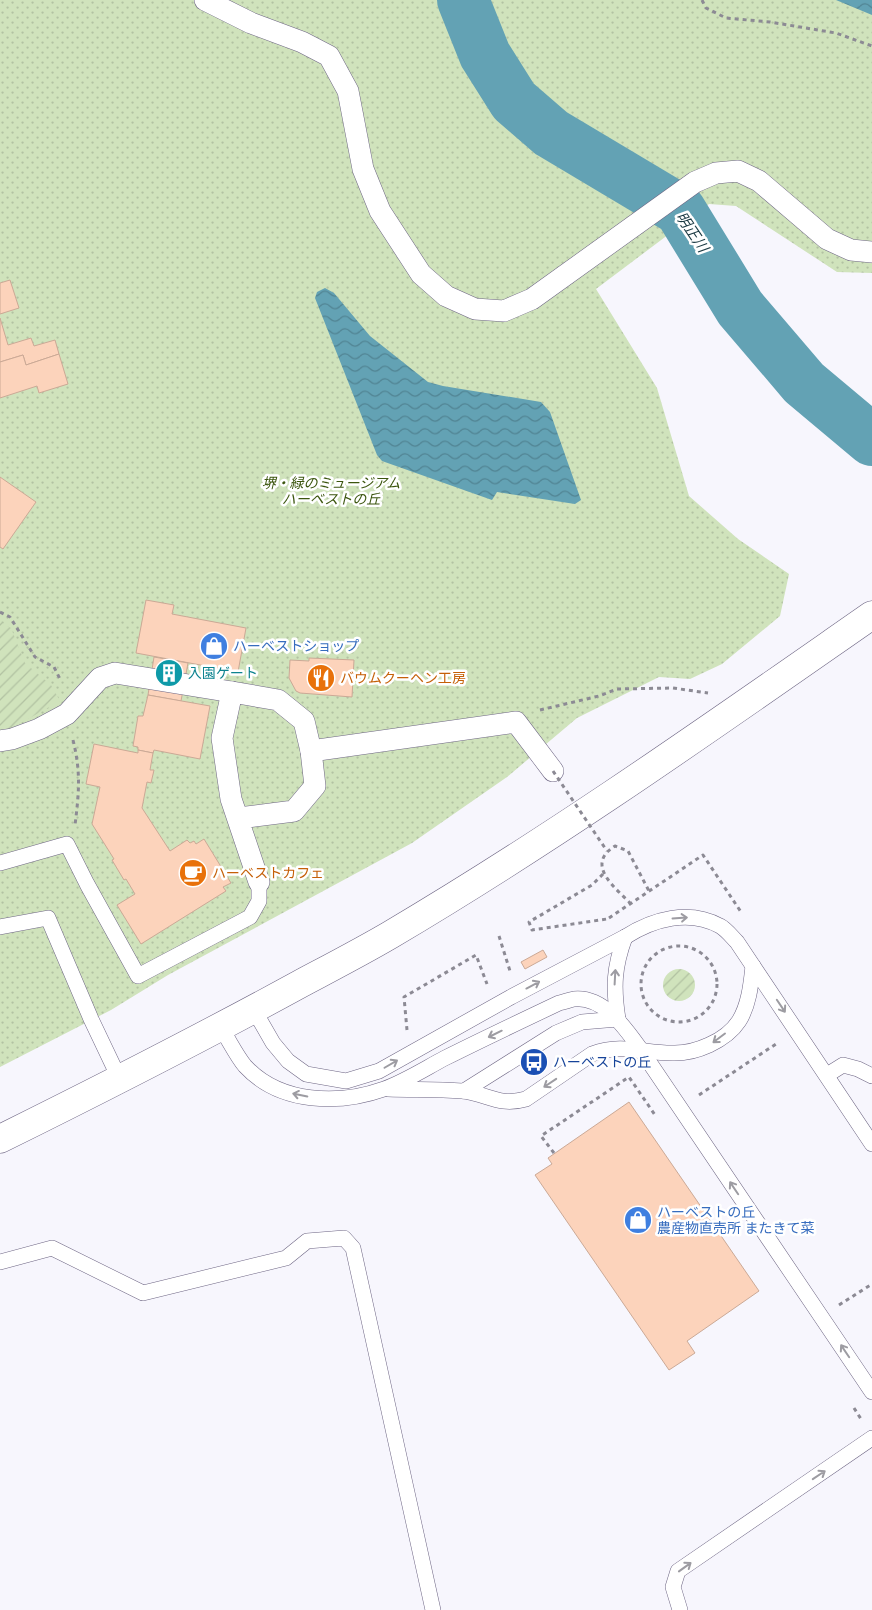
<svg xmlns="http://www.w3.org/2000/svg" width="872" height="1610" font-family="'Roboto Serif','Noto Sans JP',serif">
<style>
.park{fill:url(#park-dots)}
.garden{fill:url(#garden-furrows)}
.water{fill:url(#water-waves)}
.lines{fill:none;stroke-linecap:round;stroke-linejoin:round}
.river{stroke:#63a2b4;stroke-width:52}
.building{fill:#fcd3bb;stroke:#cba996}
.service-casing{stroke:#6e6684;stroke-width:16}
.pedestrian-casing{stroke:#6e6684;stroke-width:22}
.tertiary-casing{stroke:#6e6684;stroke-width:29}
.path{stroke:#8c8a94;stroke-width:3;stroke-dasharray:4 4;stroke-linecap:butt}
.service{stroke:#fff;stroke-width:15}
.pedestrian{stroke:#fff;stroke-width:21}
.tertiary{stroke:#fff;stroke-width:28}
.path-bridge{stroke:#8c8a94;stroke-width:3;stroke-dasharray:4 4;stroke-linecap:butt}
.oneway{stroke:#9d9ca2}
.labels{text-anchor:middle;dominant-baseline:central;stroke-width:5;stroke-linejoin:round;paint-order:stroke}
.park-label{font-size:14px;font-style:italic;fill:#3c560f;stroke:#fff}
.shop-label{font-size:14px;fill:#366cbe;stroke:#fff;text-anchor:start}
.culture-label{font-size:14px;fill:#0d838f;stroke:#fff;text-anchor:start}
.food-label{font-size:14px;fill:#c56008;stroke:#fff;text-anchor:start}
.transit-label{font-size:14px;fill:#164399;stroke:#fff;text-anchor:start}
.water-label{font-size:15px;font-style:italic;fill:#193841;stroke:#fff}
</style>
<defs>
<pattern id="park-dots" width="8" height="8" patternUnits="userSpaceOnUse" patternTransform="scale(1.25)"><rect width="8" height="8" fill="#d0e3bc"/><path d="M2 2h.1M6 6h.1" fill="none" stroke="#b2c2a2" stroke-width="1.8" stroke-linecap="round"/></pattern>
<pattern id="garden-furrows" width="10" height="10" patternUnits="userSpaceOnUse" patternTransform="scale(1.25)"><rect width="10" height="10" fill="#d0e3bc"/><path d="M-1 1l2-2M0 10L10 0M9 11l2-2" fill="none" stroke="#b2c2a2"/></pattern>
<pattern id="water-waves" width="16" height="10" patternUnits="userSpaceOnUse" patternTransform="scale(1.25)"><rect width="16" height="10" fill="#63a2b4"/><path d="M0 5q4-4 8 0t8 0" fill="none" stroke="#518493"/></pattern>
</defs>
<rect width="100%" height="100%" fill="#f7f6fd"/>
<polygon class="park" points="0,0 872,0 872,273 837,272 736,206 709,204 596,289 657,388 689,496 738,539 789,574 780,616 722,664 690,679 659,677 577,718 507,777 412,843 168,975 111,1010 0,1067"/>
<g class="garden">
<polygon points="0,622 11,628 25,663 51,685 60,701 10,729 0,731"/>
<circle cx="679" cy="985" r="16"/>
</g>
<g class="water">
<polygon points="836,0 872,0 872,15"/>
<polygon points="325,288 334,293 370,336 428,382 443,386 541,402 550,412 581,500 575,504 497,492 492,500 382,461 377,455 315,298 317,292"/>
</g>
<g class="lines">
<polyline class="river" points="463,0 485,55 514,101 551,133 680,210 740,308 804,383 872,440"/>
</g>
<g class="building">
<polygon points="10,280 19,308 0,314 0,283"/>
<polygon points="0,318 8,345 31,338 34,346 55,340 59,354 26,365 23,355 0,362"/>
<polygon points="59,354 68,384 39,393 37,386 0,398 0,362 23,355 26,365"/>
<polygon points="0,477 36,502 3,549 0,547"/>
<polygon points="146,600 174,605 172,614 246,628 238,672 136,653"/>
<polygon points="154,657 188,663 181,701 148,695"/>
<polygon points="309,658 354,660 352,697 300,693 296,691 289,678 290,660 309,661"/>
<polygon points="148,695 210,706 200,759 154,750 153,753 138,750 138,747 133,746 138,716 143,716"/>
<polygon points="94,744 138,753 138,750 153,753 150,770 154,770 151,783 147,782 142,808 170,851 187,840 190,843 194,841 196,844 204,839 231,883 223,887 226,891 141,944 117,905 135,894 126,879 124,880 112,860 114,859 92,824 100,787 86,784"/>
<polygon points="543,950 547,957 525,969 521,962"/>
<polygon points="629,1102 759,1291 687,1341 695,1353 669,1370 535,1175 552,1164 548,1158"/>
</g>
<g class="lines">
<defs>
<g id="service">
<polyline points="0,863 67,844 87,884 138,976 250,917 259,901 259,882"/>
<polyline points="0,927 48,918 91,1019 120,1080"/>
<path d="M254 1010 273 1043 288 1061 306 1074 346 1081 379 1071 511 997 625 937C653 919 689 909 720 926 726 929 732 937 737 942L872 1144"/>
<path d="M618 1019C613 987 614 967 625 937"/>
<path d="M221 1028C229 1040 236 1055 245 1066 280 1104 339 1105 384 1089 404 1082 426 1068 445 1058 483 1039 521 1021 559 1003 564 1002 569 1000 574 999 604 996 626 1029 641 1050L872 1392"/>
<polyline points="827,1075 843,1065 858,1069 872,1076"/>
<path d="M388 1089C412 1090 437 1089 462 1091 487 1093 498 1107 526 1099L592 1054C622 1043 643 1053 672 1053 695 1054 726 1041 739 1021 749 1005 751 984 753 966"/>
<polyline points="464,1091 556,1033 582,1022 618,1019"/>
<polyline points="0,1262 52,1248 143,1293 286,1258 307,1241 344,1238 353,1248 433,1610"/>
<polyline points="680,1610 673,1587 678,1571 872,1438"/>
</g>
<g id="pedestrian">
<polyline points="205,0 251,23 302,42 329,56 348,91 363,169 380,211 421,274 446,296 475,309 504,311 532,299 695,182 716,173 738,171 759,181 827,239 851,250 872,252"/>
<polyline points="0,741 12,739 39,729 67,714 100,678 115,673 232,692"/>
<polyline points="311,751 516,722 553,771"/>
<polyline points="239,818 294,811 315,786 311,751 304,721 278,700 232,692 222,738 231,799 259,882"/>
</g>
<path id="tertiary" d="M0 1139C101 1089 201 1038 300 984 330 968 361 952 390 935 556 837 714 725 872 615"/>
</defs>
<use href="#service" class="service-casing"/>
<use href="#pedestrian" class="pedestrian-casing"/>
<use href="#tertiary" class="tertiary-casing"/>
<g class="path">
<polyline points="702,0 706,8 726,18 770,22 836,33 872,46"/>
<polyline points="0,612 10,617 35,657 54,667 61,681"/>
<polyline points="540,710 599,696 617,689 673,688 708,693"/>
<path d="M73 740C81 772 79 793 75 825"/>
<polyline points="603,874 592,885 529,922 532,930 607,919"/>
<path d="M631 904C616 888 584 865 615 846L628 851 649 891"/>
<polyline points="609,918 703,855 741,912"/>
<polyline points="499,936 510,971 511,971"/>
<circle cx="679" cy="984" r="38"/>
<polyline points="407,1030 404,997 476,955 487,984"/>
<polyline points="699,1095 779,1042"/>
<polyline points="554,1153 541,1136 629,1077 655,1115"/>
<polyline points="839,1305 872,1284"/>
<polyline points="854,1408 861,1419"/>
</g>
<use href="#service" class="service"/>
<use href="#pedestrian" class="pedestrian"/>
<use href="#tertiary" class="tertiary"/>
<polyline class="path-bridge" points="553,771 607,851"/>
</g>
<defs><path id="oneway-shaft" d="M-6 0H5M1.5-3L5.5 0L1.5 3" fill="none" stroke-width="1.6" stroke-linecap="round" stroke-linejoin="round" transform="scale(1.25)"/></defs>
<g class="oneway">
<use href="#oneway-shaft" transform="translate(680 918) rotate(-4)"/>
<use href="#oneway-shaft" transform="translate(615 977) rotate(-87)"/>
<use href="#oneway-shaft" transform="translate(533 985) rotate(-28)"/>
<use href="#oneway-shaft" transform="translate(781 1006) rotate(56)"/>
<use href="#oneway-shaft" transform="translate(495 1034) rotate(154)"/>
<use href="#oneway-shaft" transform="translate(719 1038) rotate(143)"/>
<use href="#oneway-shaft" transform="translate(391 1064) rotate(-30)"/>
<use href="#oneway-shaft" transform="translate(550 1083) rotate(146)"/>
<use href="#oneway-shaft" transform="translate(300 1095) rotate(-168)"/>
<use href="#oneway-shaft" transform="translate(734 1188) rotate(-124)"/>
<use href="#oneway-shaft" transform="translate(845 1351) rotate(-124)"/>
<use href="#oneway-shaft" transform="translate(819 1475) rotate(-34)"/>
<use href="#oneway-shaft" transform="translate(685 1567) rotate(-36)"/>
</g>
<defs>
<symbol id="shop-disc" viewBox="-11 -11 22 22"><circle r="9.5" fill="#3f7fe0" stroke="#fff"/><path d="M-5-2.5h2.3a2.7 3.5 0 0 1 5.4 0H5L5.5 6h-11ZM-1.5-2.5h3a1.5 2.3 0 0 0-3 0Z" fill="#fff"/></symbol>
<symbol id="building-disc" viewBox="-11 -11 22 22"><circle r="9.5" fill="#0f9aa8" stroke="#fff"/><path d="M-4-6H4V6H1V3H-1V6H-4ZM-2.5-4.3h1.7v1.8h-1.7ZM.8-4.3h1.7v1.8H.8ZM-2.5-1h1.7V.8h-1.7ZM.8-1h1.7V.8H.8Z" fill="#fff"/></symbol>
<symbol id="restaurant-disc" viewBox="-11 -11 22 22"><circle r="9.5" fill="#e8710a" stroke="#fff"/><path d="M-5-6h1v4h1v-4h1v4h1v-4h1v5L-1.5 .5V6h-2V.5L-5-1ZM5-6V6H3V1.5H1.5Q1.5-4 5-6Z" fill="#fff"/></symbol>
<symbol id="cafe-disc" viewBox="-11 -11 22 22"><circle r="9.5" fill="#e8710a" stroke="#fff"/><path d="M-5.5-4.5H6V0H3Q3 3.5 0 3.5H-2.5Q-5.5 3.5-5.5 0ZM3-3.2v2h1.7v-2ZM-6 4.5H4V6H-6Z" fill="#fff"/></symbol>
<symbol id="bus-disc" viewBox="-11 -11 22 22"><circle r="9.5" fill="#1a4fb4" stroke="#fff"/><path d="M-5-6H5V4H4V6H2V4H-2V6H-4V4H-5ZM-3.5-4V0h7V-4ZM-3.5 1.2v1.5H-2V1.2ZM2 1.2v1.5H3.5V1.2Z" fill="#fff"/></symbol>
</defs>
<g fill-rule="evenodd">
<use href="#shop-disc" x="198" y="630" width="32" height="32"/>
<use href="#building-disc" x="153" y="657" width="32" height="32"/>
<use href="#restaurant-disc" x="305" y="662" width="32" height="32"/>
<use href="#cafe-disc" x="177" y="857" width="32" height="32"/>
<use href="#bus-disc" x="518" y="1046" width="32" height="32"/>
<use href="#shop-disc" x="622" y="1204" width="32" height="32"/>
</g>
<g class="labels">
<g class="park-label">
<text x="331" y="483">堺・緑のミュージアム<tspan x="331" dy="16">ハーベストの丘</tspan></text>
</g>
<g class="shop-label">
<text x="233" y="646">ハーベストショップ</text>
<text x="657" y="1212">ハーベストの丘<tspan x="657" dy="16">農産物直売所 またきて菜</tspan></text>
</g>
<g class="culture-label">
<text x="188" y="673">入園ゲート</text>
</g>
<g class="food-label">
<text x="340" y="678">バウムクーヘン工房</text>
<text x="212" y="873">ハーベストカフェ</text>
</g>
<g class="transit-label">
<text x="553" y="1062">ハーベストの丘</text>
</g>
<g class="water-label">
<text transform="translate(692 232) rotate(56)">明正川</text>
</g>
</g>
</svg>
